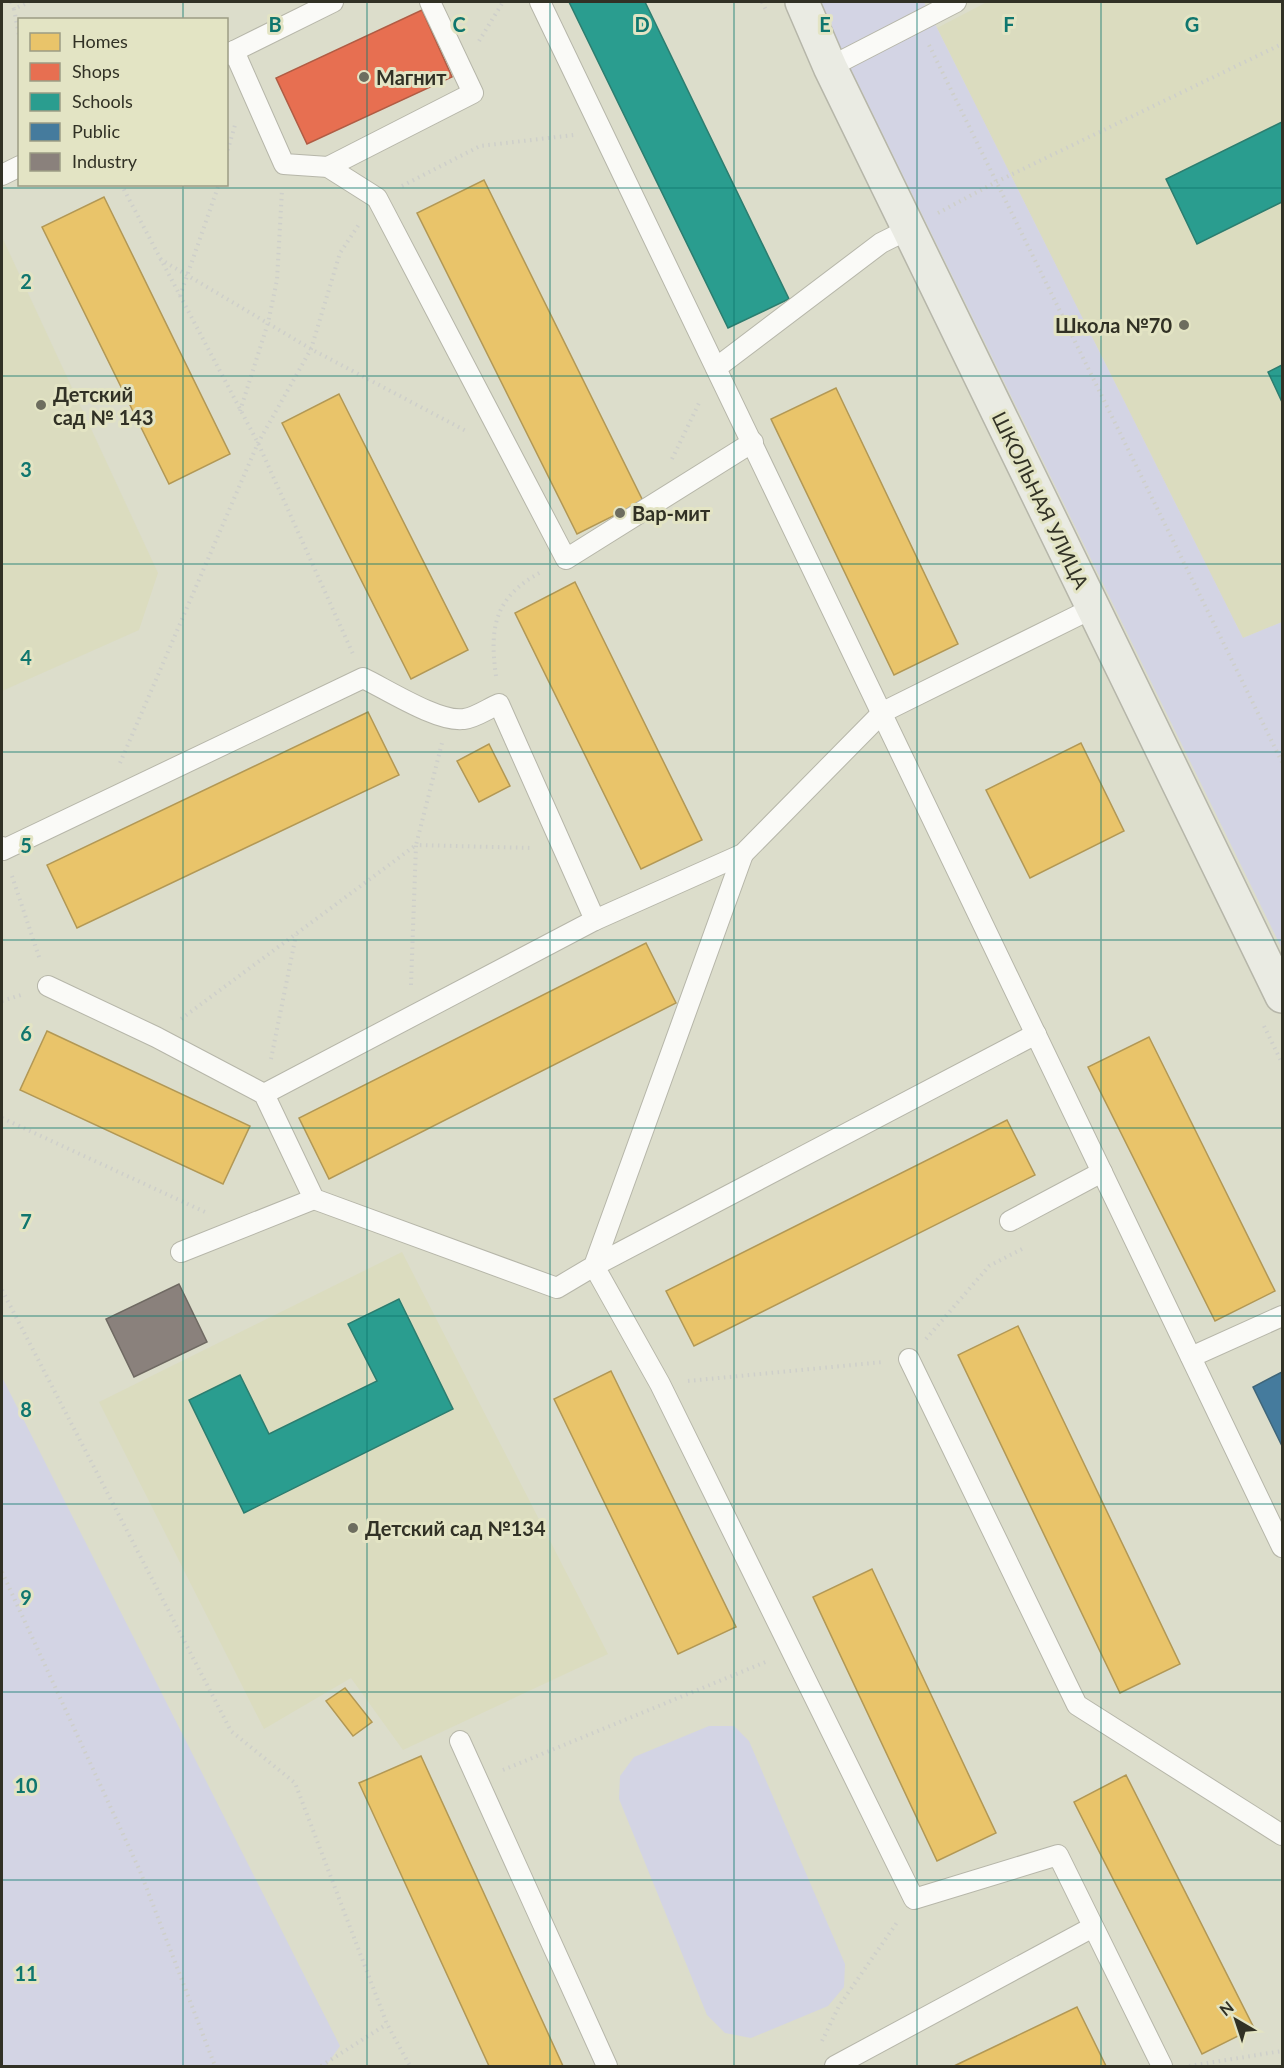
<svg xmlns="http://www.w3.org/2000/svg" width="1284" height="2068" font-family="Lato,sans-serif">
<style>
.built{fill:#dbdcbf}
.green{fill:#d3d4e4}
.homes{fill:#e9c46a;stroke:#b29855;stroke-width:1.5}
.shops{fill:#e76f51;stroke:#b05c44;stroke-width:1.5}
.schools{fill:#2a9d8f;stroke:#2c7d6f;stroke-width:1.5}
.public{fill:#457b9d;stroke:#3f6579;stroke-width:1.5}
.industry{fill:#8a817c;stroke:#6f6962;stroke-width:1.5}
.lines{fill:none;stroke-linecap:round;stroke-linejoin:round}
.service-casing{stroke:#b6b6a9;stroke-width:22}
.secondary-casing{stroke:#b6b6a9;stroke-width:36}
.path{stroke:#cecfca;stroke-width:4;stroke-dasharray:1.5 4.5;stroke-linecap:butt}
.service{stroke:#fafaf7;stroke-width:20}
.secondary{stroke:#eaebe3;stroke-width:33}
.grid{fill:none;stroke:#0f766e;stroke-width:1.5;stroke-opacity:0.55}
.poi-dot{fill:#6d6d5f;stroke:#e3e4c4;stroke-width:2}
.labels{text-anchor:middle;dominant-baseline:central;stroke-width:6;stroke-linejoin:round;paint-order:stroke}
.poi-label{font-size:20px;font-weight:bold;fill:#313125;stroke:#e3e4c4;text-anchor:start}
.street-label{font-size:20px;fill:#313125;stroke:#e3e4c4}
.grid-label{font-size:20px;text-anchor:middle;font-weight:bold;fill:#0f766e;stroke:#e3e4c4;stroke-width:6;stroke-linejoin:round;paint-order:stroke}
</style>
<rect width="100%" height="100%" fill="#dcddcb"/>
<g class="built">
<polygon points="987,2 1282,2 1282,622 1243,638 937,28"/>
<polygon points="2,237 158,573 139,630 2,691"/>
<polygon points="402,1252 608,1654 403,1750 351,1678 264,1729 99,1402"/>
</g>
<g class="green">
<polygon points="818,2 924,2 1243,638 1282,622 1282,949"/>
<polygon points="2,1377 340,2046 326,2066 2,2066"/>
<polygon points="709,1726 734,1726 749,1741 845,1964 844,1987 828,2006 751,2038 725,2033 707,2015 619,1799 620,1776 634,1757"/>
</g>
<g class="homes">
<polygon points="484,180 643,501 577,534 417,213"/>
<polygon points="104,197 230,454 169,484 42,227"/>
<polygon points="836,388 958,644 894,675 771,419"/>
<polygon points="339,394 468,650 411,679 282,423"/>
<polygon points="575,582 702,840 641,869 515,613"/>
<polygon points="368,712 399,775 77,928 47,865"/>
<polygon points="1081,743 1124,831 1030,878 986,790"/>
<polygon points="489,744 510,786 479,802 457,761"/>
<polygon points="646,943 676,1003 329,1179 299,1118"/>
<polygon points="47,1031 250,1126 223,1184 20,1090"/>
<polygon points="1149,1037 1275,1291 1215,1321 1088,1067"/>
<polygon points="1007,1120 1035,1175 694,1346 666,1291"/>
<polygon points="1018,1326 1180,1664 1120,1693 958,1355"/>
<polygon points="611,1371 736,1627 678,1654 554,1399"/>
<polygon points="872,1569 996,1833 937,1861 813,1597"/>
<polygon points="345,1688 372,1722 353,1736 326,1701"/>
<polygon points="421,1756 563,2066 489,2066 359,1783"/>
<polygon points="1126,1775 1254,2028 1202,2054 1074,1802"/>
<polygon points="1077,2007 1106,2066 954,2066"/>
</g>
<polygon class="shops" points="422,10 452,77 307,144 276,78"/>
<g class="schools">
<polygon points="569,2 645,2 789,299 728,328"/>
<polygon points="1282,122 1282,202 1197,244 1166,179"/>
<polygon points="1282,365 1282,402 1268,372"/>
<polygon points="399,1299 453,1409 244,1513 189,1400 240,1375 269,1434 377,1381 348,1324"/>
</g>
<polygon class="public" points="1282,1372 1282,1446 1253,1387"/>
<polygon class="industry" points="179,1284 207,1342 134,1377 106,1319"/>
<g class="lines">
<defs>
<g id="service">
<polyline points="540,2 1282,1547"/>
<polyline points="234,51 284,164 328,167 377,198 566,559 753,442"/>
<polyline points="226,55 333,2"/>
<polyline points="830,67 956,2"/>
<polyline points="328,167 473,93 430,2"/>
<polyline points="2,175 20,166"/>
<polyline points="716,368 881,243 909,229"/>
<path d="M2 847 3 850 363 678C386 689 439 723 464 719 475 718 489 708 499 704L595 920"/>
<polyline points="48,986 156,1037 264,1094 314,1199 557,1288 594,1266 743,854"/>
<polyline points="1036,1034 594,1266 660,1384 914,1899 1058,1855 1162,2066"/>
<polyline points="264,1094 595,920 743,854 883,712 1093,608"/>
<polyline points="1010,1221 1102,1172"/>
<polyline points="181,1252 314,1199"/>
<polyline points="1191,1357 1282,1316"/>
<polyline points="909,1359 1077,1705 1282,1835"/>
<polyline points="460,1741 607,2066"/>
<polyline points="835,2066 1093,1927"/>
</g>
<polyline id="secondary" points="802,2 830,67 1282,996"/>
</defs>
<use href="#service" class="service-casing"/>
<use href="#secondary" class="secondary-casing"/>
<g class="path">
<polyline points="11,2 14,9 29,2"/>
<polyline points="762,2 767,12"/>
<polyline points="14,9 20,41"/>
<polyline points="479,41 503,2"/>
<polyline points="929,45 1282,762"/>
<polyline points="226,156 235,125"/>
<polyline points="121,184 258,443 353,654"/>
<polyline points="402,186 480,146 574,135"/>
<polyline points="938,213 996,182 1282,44"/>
<polyline points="160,259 311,349 468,432"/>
<polyline points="180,296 219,184"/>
<polyline points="240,411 268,323 277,280 282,190"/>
<polyline points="672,459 700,401"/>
<path d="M496 676C489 626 495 596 543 571"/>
<polyline points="120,763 258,443 311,349 340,253 360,223"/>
<polyline points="12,876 40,960"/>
<polyline points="411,985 416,845 533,848"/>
<polyline points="2,1001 24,994"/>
<polyline points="181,1019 416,845 442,743"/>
<polyline points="1264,1026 1282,1063"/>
<polyline points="271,1059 296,935"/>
<polyline points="2,1118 205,1212"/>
<polyline points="2,1290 231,1731 295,1783 387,2024 410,2066"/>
<polyline points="926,1339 989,1266 1022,1249"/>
<polyline points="688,1381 883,1362"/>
<polyline points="2,1572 140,1871 215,2066"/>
<polyline points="503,1770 768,1661"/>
<polyline points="822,2041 839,2006 898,1921"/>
<polyline points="321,2066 387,2024"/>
<polyline points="1189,2066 1282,2051"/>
</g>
<use href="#service" class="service"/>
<use href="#secondary" class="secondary"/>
</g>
<path class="grid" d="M183 2V20M367 2V2066M550 2V2066M734 2V2066M917 2V2066M1101 2V2066M183 184V2066M2 188H1282M2 376H1282M2 564H1282M2 752H1282M2 940H1282M2 1128H1282M2 1316H1282M2 1504H1282M2 1692H1282M2 1880H1282"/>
<g class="poi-dot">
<circle cx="364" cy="77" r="6"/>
<circle cx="1184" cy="325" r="6"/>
<circle cx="41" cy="405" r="6"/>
<circle cx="620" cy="513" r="6"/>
<circle cx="353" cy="1528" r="6"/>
</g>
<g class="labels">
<g class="poi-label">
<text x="376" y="77">Магнит</text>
<text x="1172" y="325" text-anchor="end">Школа №70</text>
<text x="53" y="394">Детский<tspan x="53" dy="23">сад № 143</tspan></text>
<text x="632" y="513">Вар-мит</text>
<text x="365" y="1528">Детский сад №134</text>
</g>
<g class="street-label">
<text transform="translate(1041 500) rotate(64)">ШКОЛЬНАЯ УЛИЦА</text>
</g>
</g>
<g class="grid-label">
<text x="275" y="32">B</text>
<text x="459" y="32">C</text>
<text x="642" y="32">D</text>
<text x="825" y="32">E</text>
<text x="1009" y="32">F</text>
<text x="1192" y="32">G</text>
<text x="26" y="289">2</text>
<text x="26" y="477">3</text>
<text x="26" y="665">4</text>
<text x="26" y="853">5</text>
<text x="26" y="1041">6</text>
<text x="26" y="1229">7</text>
<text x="26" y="1417">8</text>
<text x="26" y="1605">9</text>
<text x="26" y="1793">10</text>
<text x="26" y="1981">11</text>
</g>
<rect width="1284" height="2068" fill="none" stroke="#313125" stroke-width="6"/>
<rect x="18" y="18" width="210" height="168" fill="#e3e4c4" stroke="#9c9c84" stroke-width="1.5"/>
<rect x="30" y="33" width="30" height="18" fill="#e9c46a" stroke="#9c9c84" stroke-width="1.5"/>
<text x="72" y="48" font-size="18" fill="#313125">Homes</text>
<rect x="30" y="63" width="30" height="18" fill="#e76f51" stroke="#9c9c84" stroke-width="1.5"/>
<text x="72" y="78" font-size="18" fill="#313125">Shops</text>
<rect x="30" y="93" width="30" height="18" fill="#2a9d8f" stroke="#9c9c84" stroke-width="1.5"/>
<text x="72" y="108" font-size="18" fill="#313125">Schools</text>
<rect x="30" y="123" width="30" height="18" fill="#457b9d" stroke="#9c9c84" stroke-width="1.5"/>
<text x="72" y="138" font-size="18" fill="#313125">Public</text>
<rect x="30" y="153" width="30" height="18" fill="#8a817c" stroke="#9c9c84" stroke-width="1.5"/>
<text x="72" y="168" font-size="18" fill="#313125">Industry</text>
<g transform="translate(1236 2020) rotate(321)" stroke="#e3e4c4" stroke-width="4.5" paint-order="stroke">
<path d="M0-4.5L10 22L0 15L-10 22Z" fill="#313125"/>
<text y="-9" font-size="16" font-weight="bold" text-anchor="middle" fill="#313125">N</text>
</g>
</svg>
